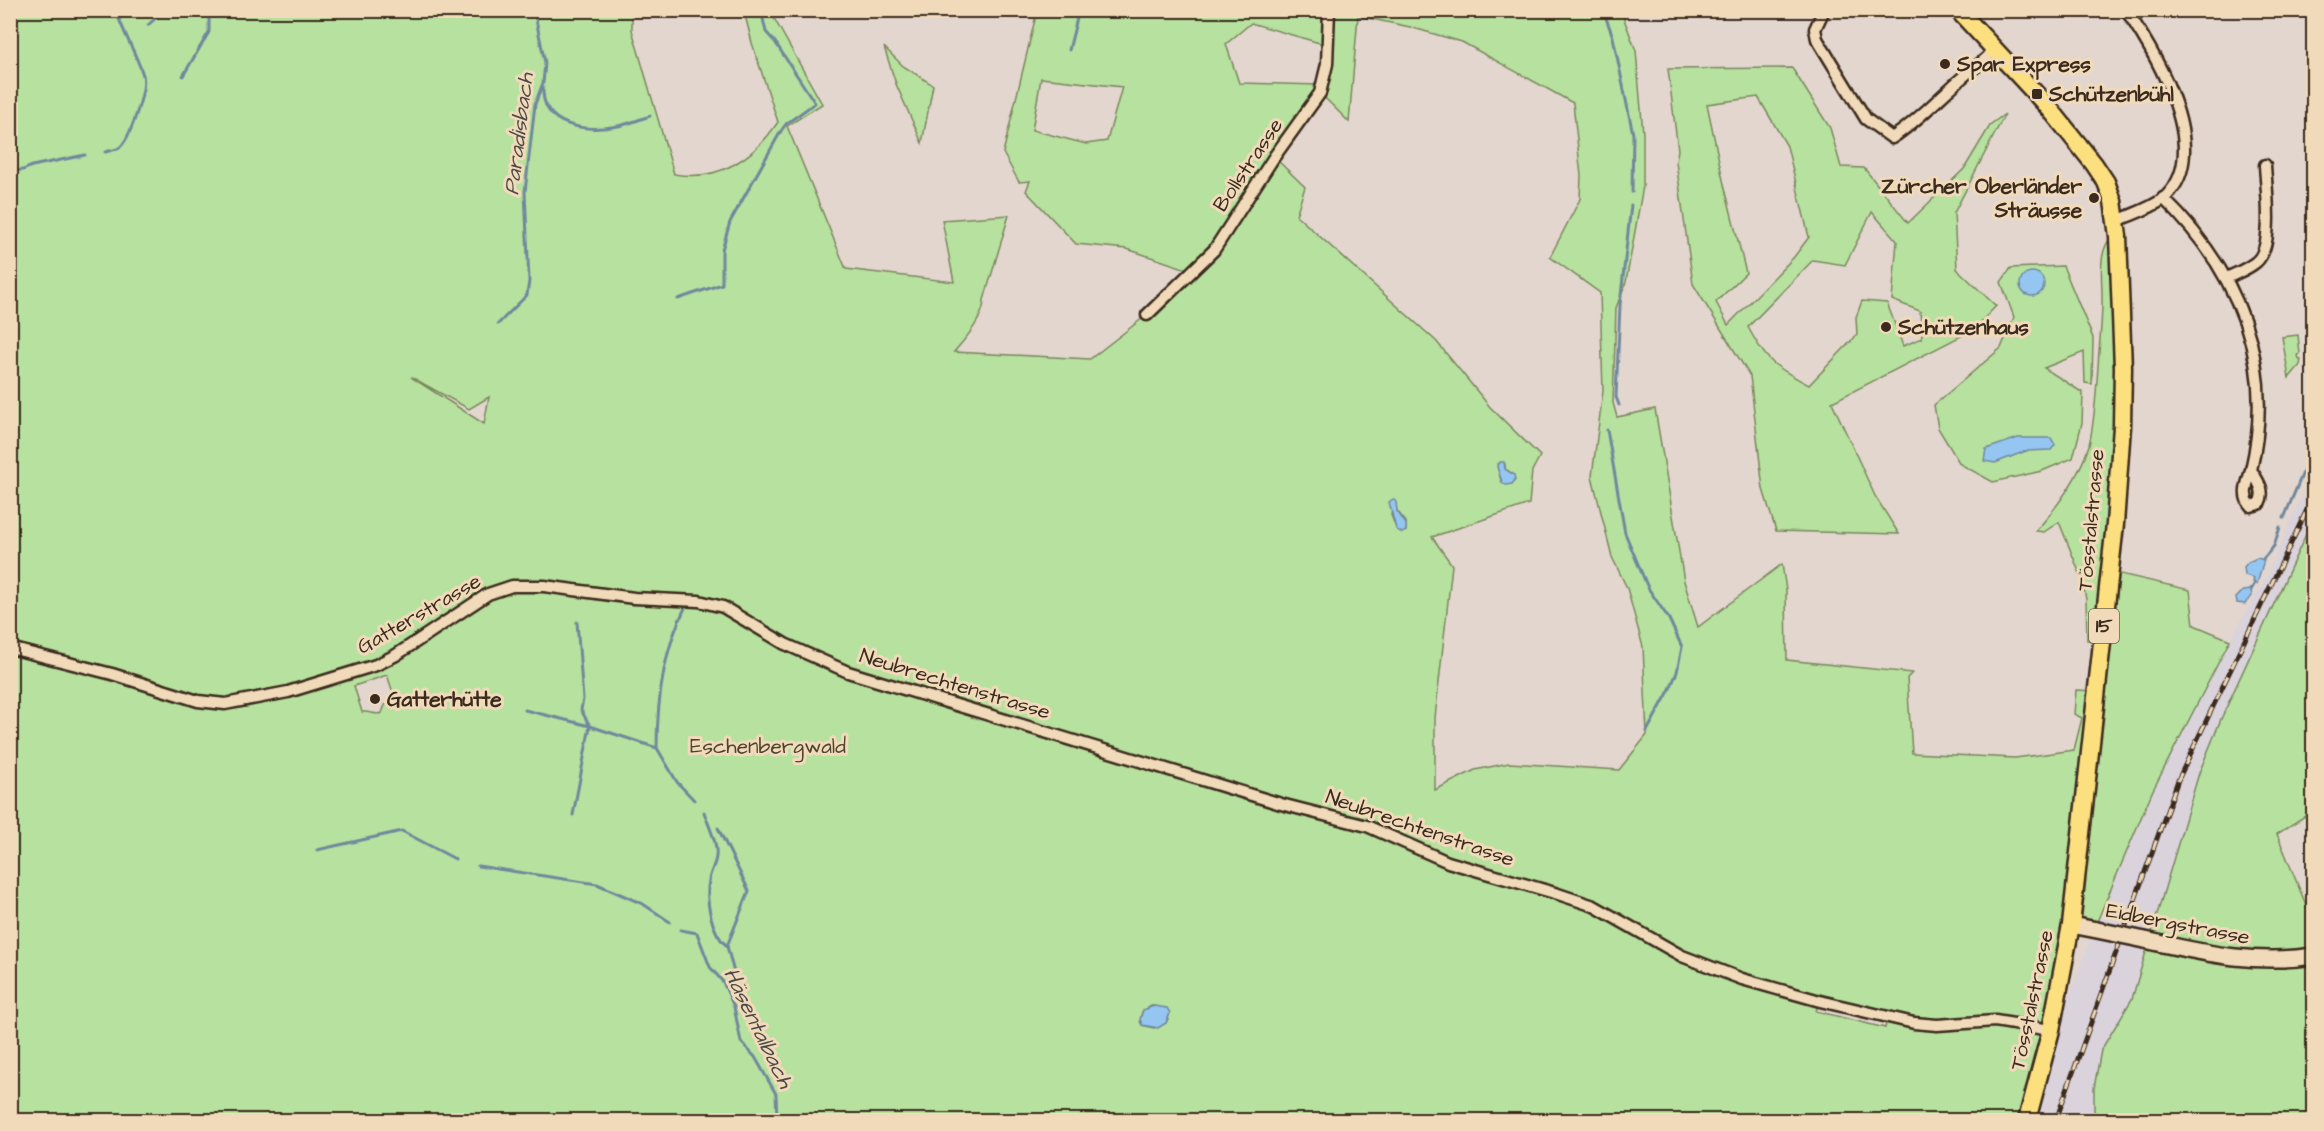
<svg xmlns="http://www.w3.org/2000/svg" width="2324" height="1131" font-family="'Architects Daughter',sans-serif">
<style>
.built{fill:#dad3dc}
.green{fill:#b7e19e;stroke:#79865e;stroke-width:1.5;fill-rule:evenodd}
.water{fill:#94c6f1;stroke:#70889d;stroke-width:1.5}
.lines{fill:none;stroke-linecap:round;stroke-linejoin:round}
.stream{stroke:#70889d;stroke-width:3}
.street-casing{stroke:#3b2a1e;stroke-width:15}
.secondary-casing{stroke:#3b2a1e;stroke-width:20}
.primary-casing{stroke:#3b2a1e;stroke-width:21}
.street{stroke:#f0dab9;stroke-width:10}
.secondary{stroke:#f0dab9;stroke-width:15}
.primary{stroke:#fce080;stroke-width:16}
.rail-casing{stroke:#3b2a1e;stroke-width:5}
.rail{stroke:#f0dab9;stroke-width:3;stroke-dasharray:9;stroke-linecap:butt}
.secondary-bridge-casing{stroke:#3b2a1e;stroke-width:20;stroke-linecap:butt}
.secondary-bridge{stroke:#f0dab9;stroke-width:15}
.poi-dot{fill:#3b2a1e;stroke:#f0dab9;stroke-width:2}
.labels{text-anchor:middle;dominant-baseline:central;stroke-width:6;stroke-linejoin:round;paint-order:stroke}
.shield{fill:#f0dab9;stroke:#715f4c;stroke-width:1.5}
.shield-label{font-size:20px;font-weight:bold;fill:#3b2a1e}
.poi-label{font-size:21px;font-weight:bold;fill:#3b2a1e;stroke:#f0dab9;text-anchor:start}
.street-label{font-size:21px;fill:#3b2a1e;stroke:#f0dab9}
.park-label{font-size:21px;fill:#4e4531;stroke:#f0dab9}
.water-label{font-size:22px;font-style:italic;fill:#4d4948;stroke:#f0dab9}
</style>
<rect width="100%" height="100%" fill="#e3d6ce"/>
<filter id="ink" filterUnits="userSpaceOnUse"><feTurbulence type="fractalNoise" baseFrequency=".0167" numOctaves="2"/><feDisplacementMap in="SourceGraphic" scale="12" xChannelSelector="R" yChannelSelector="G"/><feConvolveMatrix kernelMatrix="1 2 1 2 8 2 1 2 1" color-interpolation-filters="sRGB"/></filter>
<g filter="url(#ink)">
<polygon class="built" points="2313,468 2313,519 2221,719 2199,773 2132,999 2101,1050 2094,1088 2094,1120 2036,1120 2065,1006 2101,912 2152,792 2230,640 2266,578"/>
<g class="green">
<path d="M1558 10 1576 14 1579 11H1621L1636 51 1643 133V186L1626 282 1616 308 1613 403 1617 417 1655 409 1684 581 1698 627 1782 564 1786 590 1787 660 1912 673 1907 678 1912 753 2015 758 2074 750 2082 718 2074 714 2076 690 2096 691 2101 642 2087 640 2086 599 2082 579 2059 522 2044 532 2036 531C2057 507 2080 476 2089 445 2095 420 2096 393 2098 367 2099 346 2102 324 2102 303 2103 283 2097 257 2109 240L2116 365 2110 504 2103 570 2190 590 2194 625 2230 640 2152 792 2096 924 2063 919 2044 1029 2020 1120H11L10 11H632V30L674 174C719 182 754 158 778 122L752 43 744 11H770L822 104 787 126 846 269 954 282 942 220 1009 215 984 300C984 318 965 339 954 352L1090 359 1139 321 1193 271 1127 249 1076 244 1026 191 1030 181 1019 182 1003 153 1037 11H1327L1323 44 1251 23 1226 44 1239 83 1319 85 1274 157 1305 187 1296 215 1436 341 1490 407 1540 456 1532 471 1529 504 1432 537 1452 565 1435 718V790L1475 770 1509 763 1619 770 1647 735 1643 647 1627 588 1612 557 1592 476 1603 391 1600 293 1550 257 1580 199 1581 176 1573 103 1462 42 1410 27 1358 16 1349 122 1320 93 1329 11ZM1041 78 1122 87 1107 141 1086 144 1032 130ZM411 377 469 409 489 397 484 424ZM1497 464H1505V469L1513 474 1515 480 1501 481ZM1394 500 1397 511 1406 522V531L1396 528 1391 515ZM387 675 396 701 385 705 382 713C376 716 370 711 362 712L354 686ZM1820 1001 1887 1018 1885 1028 1816 1011ZM1151 1006H1154L1169 1016 1166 1023 1154 1028 1142 1025 1140 1021 1142 1012Z"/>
<polygon points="884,47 903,66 933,85 922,143 896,84"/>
<path d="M1792 68 1830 128 1841 167 1864 168 1908 223 1964 169 1991 124 2005 114 1954 213 1957 269 1996 306 1973 330 1832 402 1875 496 1899 534 1776 531 1763 489 1750 376 1693 284 1676 162 1678 150 1668 69ZM1758 97 1787 146 1809 237 1794 257 1728 325 1716 302 1746 273 1723 180 1707 104ZM1872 212 1897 241 1892 300 1920 311 1922 338 1903 346 1887 303 1862 301 1856 317 1857 335 1809 385C1774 366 1767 363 1748 327L1813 260 1845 265Z"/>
<polygon points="2063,266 2093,338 2092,384 2085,383 2084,352 2044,368 2083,393 2082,423 2073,458 2042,471 1993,482 1960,464 1938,428 1934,405 2001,348 2014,317 2001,282 2011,268"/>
<polygon points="2298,335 2300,354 2298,355 2299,359 2301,359 2300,365 2289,378 2282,337"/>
<polygon points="2313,519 2313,811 2277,834 2313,922 2313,1120 2094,1120 2094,1088 2101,1050 2132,999 2199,773 2221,719"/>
</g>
<g class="water">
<circle cx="2032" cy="284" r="12"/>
<polygon points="2018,438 2051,438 2055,445 2051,450 2026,451 1995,463 1984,461 1986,449"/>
<polygon points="1500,462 1504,462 1505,469 1514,475 1515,480 1512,484 1506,485 1502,482 1497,467"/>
<polygon points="1393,499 1396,502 1397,511 1406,524 1406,531 1402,533 1396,529 1389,502"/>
<polygon points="2257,558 2264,560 2257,584 2253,582 2254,578 2245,575 2244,567 2248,562"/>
<polygon points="2251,590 2252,596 2245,604 2237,603 2236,598 2243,591"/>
<polygon points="1154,1006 1167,1008 1170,1013 1166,1023 1158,1028 1142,1025 1140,1019 1143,1010"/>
</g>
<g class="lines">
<g class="stream">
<polyline points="1603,10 1613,37 1633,134 1632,192"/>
<polyline points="148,25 165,10"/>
<polyline points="1069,50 1079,10"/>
<polyline points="183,76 209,32 209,10"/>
<path d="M543 87C541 128 587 132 618 126 629 124 640 119 650 116"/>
<path d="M105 152C109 151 115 150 119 148 130 140 147 88 143 75 136 53 123 33 116 10"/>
<polyline points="10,171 23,170 32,166 85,155"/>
<polyline points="678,299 722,284 722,250 730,222 781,131 786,124 815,103 775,42 766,32 761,10"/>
<polyline points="498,324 527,295 529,281 525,192 535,104 543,83 545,63 534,10"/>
<polyline points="1619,405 1616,397 1620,305 1631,205"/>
<polyline points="1607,430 1625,533 1648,588 1669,619 1682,647 1677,672 1669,691 1647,731"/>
<polyline points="2284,518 2314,446"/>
<polyline points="2263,559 2274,546 2280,527"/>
<polyline points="2251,590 2255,583"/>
<polyline points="525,710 590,726 657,748 677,782 694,800"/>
<path d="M657 748C657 701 663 651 685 608"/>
<path d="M704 812C708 825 718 843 716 857 715 865 710 872 709 880 705 900 711 933 727 946"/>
<polyline points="573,815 590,726 581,710 583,699 577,622"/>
<polyline points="718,828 749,891 727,946 740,996"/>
<polyline points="317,850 402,831 455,859"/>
<polyline points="478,866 597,884 643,904 670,922"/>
<polyline points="681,930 697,933 710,967 723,982 734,1007 741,1042 755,1057 776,1094 777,1120"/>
</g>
<defs>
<g id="street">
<path d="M1824 10 1815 29 1817 39 1866 119 1892 138C1921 119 1943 93 1970 71 1979 64 1988 59 1994 49"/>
<path d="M2163 198C2239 272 2276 364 2251 470 2258 481 2266 491 2259 504L2251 506C2241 495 2248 483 2251 470"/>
<path d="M2117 221C2132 214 2150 209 2163 199 2216 154 2155 53 2126 10"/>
<path d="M2227 278C2236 273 2248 269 2256 262 2275 247 2266 187 2265 165"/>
<polyline points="1147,315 1214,250 1274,157 1320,93 1327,64 1329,10"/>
<polyline points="10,648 112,674 198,701 225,704 288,692 376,665 396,655 488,594 512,586 544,586 634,598 699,601 723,607 785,644 848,672 1281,804 1367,826 1448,862 1558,894 1594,906 1682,956 1742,979 1820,1001 1914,1023 1937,1025 1995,1021 2051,1030"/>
</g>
<g id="secondary">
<polyline points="2071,925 2097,930"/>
<path d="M2145 940C2204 953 2253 965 2314 956"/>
</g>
<polyline id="primary" points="1958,10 2050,109 2094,164 2106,182 2113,201 2118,236 2123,368 2122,426 2115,524 2071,925 2051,1030 2027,1120"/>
</defs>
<use href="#street" class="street-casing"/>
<use href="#secondary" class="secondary-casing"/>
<use href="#primary" class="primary-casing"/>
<use href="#street" class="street"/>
<use href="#secondary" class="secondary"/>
<use href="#primary" class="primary"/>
<defs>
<polyline id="rail" points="2056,1120 2178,780 2314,495"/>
</defs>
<use href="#rail" class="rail-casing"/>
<use href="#rail" class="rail"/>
<defs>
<polyline id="secondary-bridge" points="2097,930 2145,940"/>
</defs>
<use href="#secondary-bridge" class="secondary-bridge-casing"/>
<use href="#secondary-bridge" class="secondary-bridge"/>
</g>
</g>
<g class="poi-dot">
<circle cx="1945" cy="64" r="6"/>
<rect x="2031" y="88" width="12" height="12" rx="3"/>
<circle cx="2094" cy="198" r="6"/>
<circle cx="1886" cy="327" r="6"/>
<circle cx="375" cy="699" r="6"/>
</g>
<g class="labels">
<rect class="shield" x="2089" y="609" width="30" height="34" rx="4.5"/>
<g class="shield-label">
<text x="2104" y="626">15</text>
</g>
<g class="poi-label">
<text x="1957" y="64">Spar Express</text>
<text x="2049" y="94">Schützenbühl</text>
<text x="2082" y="186" text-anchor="end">Zürcher Oberländer<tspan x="2082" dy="24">Sträusse</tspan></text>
<text x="1898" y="327">Schützenhaus</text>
<text x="387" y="699">Gatterhütte</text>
</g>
<g class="street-label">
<text transform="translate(1248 165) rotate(-56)">Bollstrasse</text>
<text transform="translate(2091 520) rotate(-85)">Tösstalstrasse</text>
<text transform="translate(419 614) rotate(-30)">Gatterstrasse</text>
<text transform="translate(955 684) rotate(17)">Neubrechtenstrasse</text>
<text transform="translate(1420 828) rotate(19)">Neubrechtenstrasse</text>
<text transform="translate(2178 924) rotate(11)">Eidbergstrasse</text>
<text transform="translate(2032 1000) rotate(-78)">Tösstalstrasse</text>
</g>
<g class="park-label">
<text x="768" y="746">Eschenbergwald</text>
</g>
<g class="water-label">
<text transform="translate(519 134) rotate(-83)">Paradisbach</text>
<text transform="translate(758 1028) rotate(64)">Häsentalbach</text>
</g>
</g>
<rect width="2324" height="1131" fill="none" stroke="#f0dab9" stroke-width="36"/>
<rect x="18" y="18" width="2288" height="1095" fill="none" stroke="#3b2a1e" stroke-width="2" filter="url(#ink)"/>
</svg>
